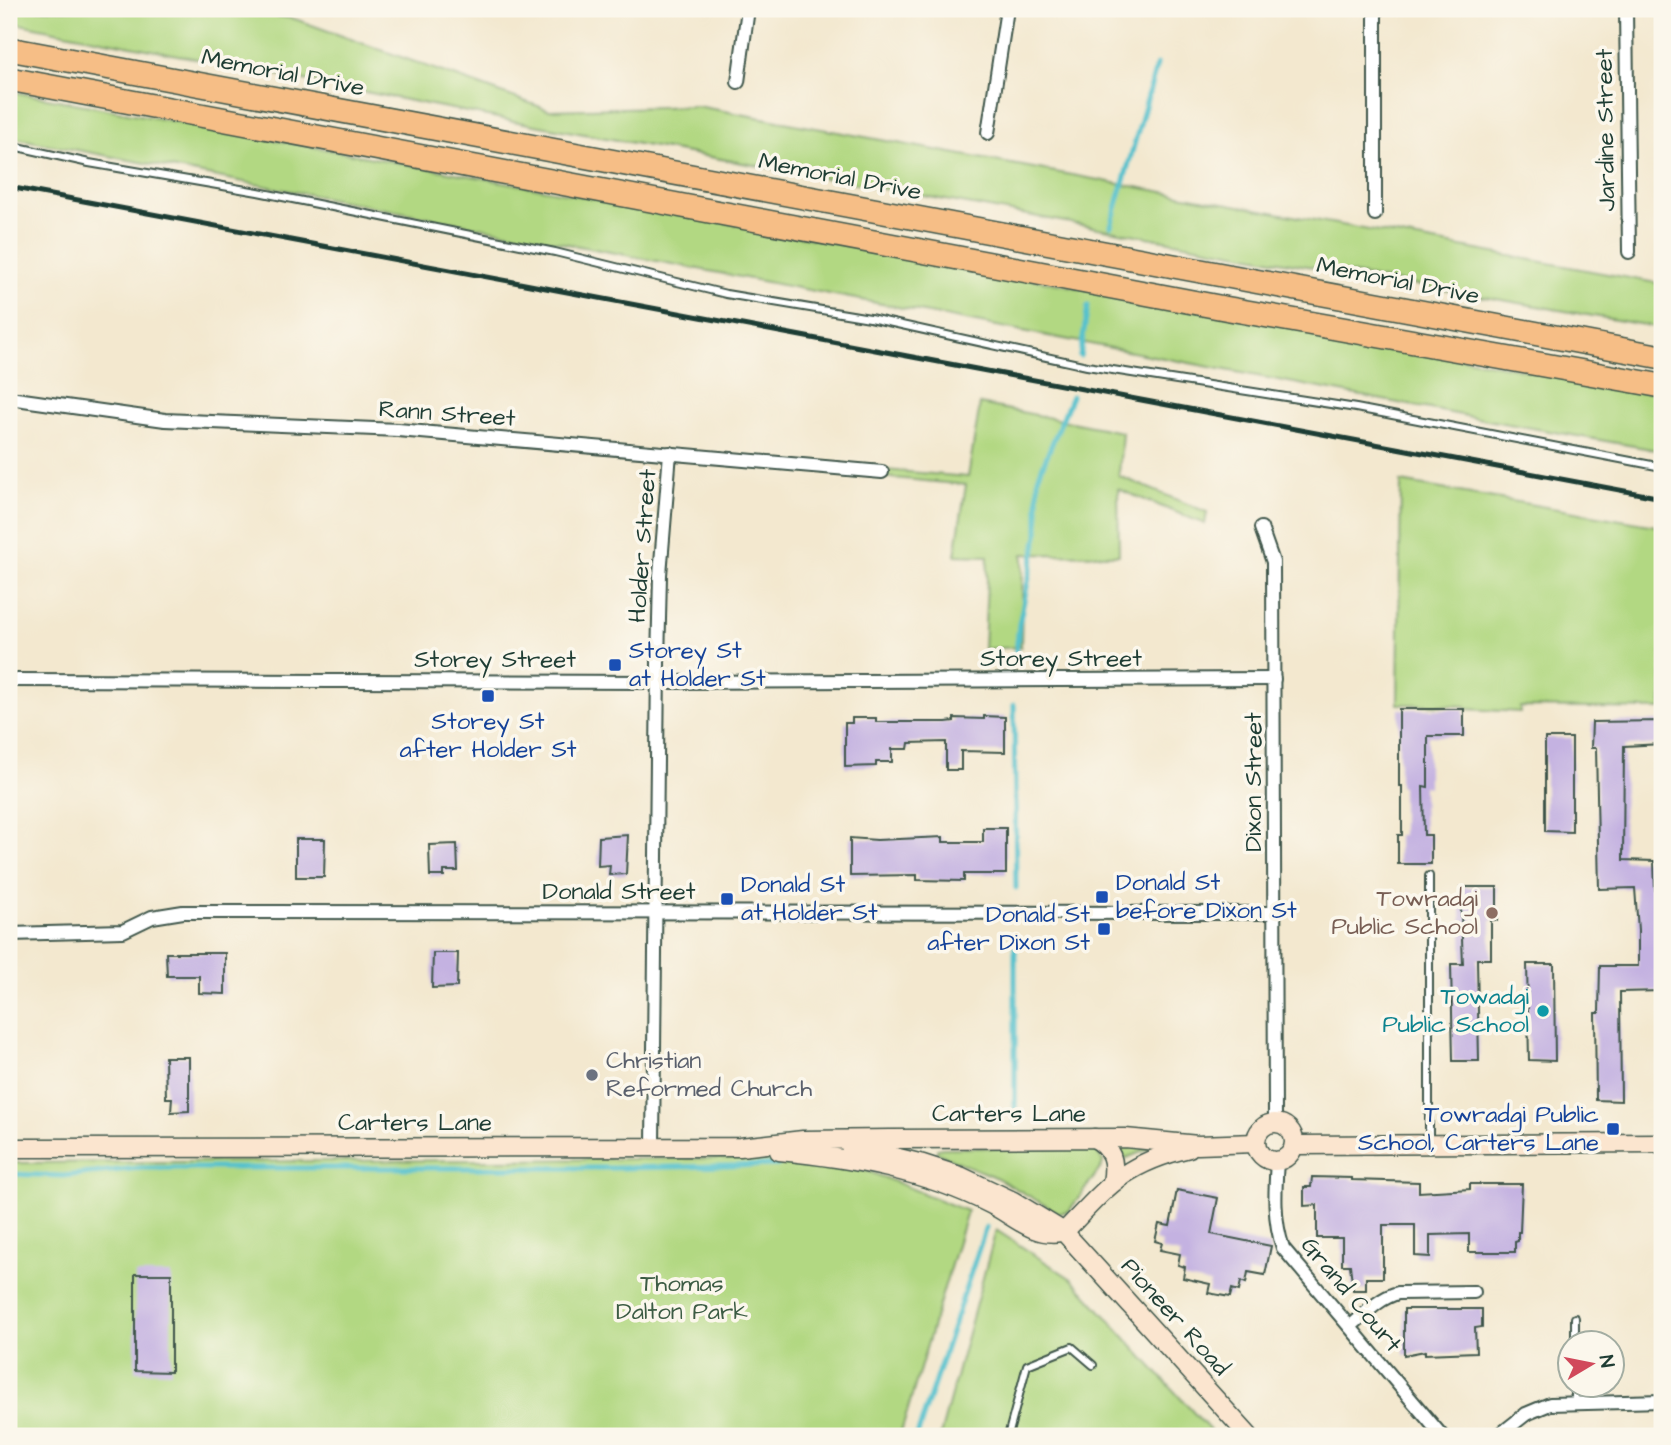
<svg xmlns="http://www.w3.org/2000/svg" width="1671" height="1445" font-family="'Architects Daughter',sans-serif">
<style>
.green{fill:#b2d882;stroke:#688a5b;stroke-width:2}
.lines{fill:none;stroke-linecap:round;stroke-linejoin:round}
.stream{stroke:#55c1cd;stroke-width:5}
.building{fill:#c4b2e1}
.lane-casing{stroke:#3f574b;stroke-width:10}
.street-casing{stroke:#3f574b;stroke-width:16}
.secondary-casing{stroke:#3f574b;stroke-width:21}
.highway-casing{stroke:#3f574b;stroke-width:26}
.lane{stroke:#fff;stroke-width:6}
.street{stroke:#fff;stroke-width:12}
.secondary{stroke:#fbe5cf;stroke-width:18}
.highway{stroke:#f6be86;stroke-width:23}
.rail{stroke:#1f3d34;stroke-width:5}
.transit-dot{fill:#1a4fb4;stroke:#fbf7ec;stroke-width:2.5}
.education-dot{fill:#8d6e63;stroke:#fbf7ec;stroke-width:2.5}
.culture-dot{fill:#0f9aa8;stroke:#fbf7ec;stroke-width:2.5}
.worship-dot{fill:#6b7280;stroke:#fbf7ec;stroke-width:2.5}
.labels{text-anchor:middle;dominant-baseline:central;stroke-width:7;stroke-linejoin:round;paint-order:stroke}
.street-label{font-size:24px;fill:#1f3d34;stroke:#fbf7ec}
.transit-label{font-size:24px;fill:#164399;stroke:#fbf7ec;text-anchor:start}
.education-label{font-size:24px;fill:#785e54;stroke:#fbf7ec;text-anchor:end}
.culture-label{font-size:24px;fill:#0d838f;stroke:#fbf7ec;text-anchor:end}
.worship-label{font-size:24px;fill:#5b616d;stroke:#fbf7ec;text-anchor:start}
.park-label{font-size:24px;fill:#3c5c44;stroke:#fbf7ec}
</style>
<rect width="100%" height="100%" fill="#fbf7ec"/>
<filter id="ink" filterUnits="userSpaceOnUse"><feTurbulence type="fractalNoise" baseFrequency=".0143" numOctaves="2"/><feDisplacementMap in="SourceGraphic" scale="14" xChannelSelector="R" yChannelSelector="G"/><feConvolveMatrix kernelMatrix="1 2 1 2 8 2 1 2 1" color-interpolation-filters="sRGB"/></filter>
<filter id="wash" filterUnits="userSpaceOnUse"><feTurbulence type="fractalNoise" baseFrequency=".00686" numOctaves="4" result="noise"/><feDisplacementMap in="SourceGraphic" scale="28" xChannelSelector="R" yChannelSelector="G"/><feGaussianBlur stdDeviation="1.57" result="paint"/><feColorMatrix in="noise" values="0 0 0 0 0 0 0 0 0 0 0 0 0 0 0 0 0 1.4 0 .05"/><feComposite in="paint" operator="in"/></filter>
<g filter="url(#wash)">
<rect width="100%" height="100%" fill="#f3e8cf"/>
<g class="green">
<polygon points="9,9 233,9 295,19 549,110 697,106 1662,284 1662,328 1273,260 513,121 9,22"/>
<polygon points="9,91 1662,395 1662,451 1503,423 9,137"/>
<polygon points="980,404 1122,432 1119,476 1207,512 1205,524 1118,489 1119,555 1023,554 1021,647 984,649 988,556 955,555 966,485 882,477 885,470 968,477"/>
<polygon points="1401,482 1662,527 1662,709 1520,707 1520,712 1466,709 1466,706 1398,704"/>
<polygon points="1087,1147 1096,1151 1103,1161 1102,1166 1069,1211 1059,1213 997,1178 937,1153 937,1149 943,1148"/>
<polygon points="1116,1147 1154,1147 1119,1161"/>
<polygon points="790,1158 863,1169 967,1211 900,1436 9,1436 9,1163"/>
<polygon points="996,1230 1073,1280 1215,1436 940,1436"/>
</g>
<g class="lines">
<g class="stream">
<polyline points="1111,226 1157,64"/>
<polyline points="1080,356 1088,306"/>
<polyline points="1015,662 1019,624 1038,535 1038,477 1072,396"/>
<polyline points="1014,705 1016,888"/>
<polyline points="1015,941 1015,1120"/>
<polyline points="9,1174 63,1176 139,1168 616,1168 778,1165"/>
<polyline points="917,1436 986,1227"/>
</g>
</g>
<g id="blocks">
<g class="building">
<polygon points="1399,709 1464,709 1464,736 1428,736 1428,787 1423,786 1424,835 1431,835 1431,864 1398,864 1398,835 1402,835 1402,786 1399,786"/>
<polygon points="984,716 1005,717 1005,752 961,751 961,770 946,770 946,742 909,743 908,749 892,749 892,762 876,762 876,766 845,767 845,723 852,723 852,718 876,718 876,722 946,722 954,721 954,718 984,719"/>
<polygon points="1662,721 1662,744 1624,746 1623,860 1654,861 1655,890 1662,889 1662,991 1620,992 1621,1101 1596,1100 1595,1013 1599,1013 1600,966 1638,966 1638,930 1635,888 1599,889 1596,748 1591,748 1592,722"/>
<polygon points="1545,738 1572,738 1572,832 1545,831"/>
<polygon points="983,828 1006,828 1006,874 964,874 964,881 917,880 917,875 850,876 850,838 877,840 943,837 943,842 983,842"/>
<polygon points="628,835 626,874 609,875 610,865 598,866 599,837"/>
<polygon points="296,839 325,839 324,877 296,877"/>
<polygon points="457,844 458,871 444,871 444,876 430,876 429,845"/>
<polygon points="1460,887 1497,887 1497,920 1491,920 1491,959 1477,959 1479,1061 1453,1061 1451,964 1463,964"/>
<polygon points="166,953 225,953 225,994 199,993 199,976 167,976"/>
<polygon points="433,953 458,953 457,987 432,988"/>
<polygon points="1527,964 1554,964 1555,1061 1529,1060"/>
<polygon points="165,1057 189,1057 189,1111 171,1112 172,1098 166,1098"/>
<polygon points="1312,1177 1352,1178 1352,1180 1419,1182 1419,1192 1470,1189 1470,1184 1522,1184 1520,1232 1518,1232 1518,1241 1515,1242 1515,1252 1469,1252 1469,1234 1430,1235 1430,1257 1415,1256 1415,1225 1383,1225 1383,1278 1366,1278 1366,1290 1353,1290 1350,1265 1342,1265 1342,1238 1317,1238 1317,1205 1304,1206 1304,1187 1311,1187"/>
<polygon points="1177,1190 1218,1198 1211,1234 1271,1246 1265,1275 1248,1272 1246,1283 1241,1281 1239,1291 1232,1289 1230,1297 1208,1293 1210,1284 1183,1278 1185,1267 1178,1265 1180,1254 1160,1250 1162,1243 1155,1241 1159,1224 1170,1226"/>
<polygon points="135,1274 171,1274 171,1372 135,1371"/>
<polygon points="1404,1309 1482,1309 1482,1327 1475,1328 1476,1352 1425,1354 1425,1351 1404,1355"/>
</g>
</g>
</g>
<g filter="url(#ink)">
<use href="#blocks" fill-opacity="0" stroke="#3f574b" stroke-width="2"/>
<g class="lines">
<defs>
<g id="lane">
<polyline points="9,145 89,163 258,192 555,252 726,294 870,318 1087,366 1356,408 1662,467"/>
<polyline points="1429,1143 1429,876"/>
<polyline points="1575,1344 1575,1318"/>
<polyline points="1575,1402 1575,1386"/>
<polyline points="1008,1436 1027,1365 1072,1347 1093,1365"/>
</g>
<g id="street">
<polyline points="1626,9 1629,252"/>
<polyline points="738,82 748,9"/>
<polyline points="988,133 1007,9"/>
<polyline points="1375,214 1375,9"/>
<polyline points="9,398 165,420 398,430 882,472"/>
<polyline points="1261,528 1273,562 1275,1122"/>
<polyline points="9,680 657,682 1274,679"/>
<polyline points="9,934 123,931 152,917 183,912 1275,913"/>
<polyline points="653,1146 658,663 660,575 670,453"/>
<path d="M1277 1161C1275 1191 1273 1219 1283 1248L1442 1436"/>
<path d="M1350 1327C1365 1314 1379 1298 1398 1293L1474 1292"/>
<polyline points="1498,1436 1526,1414 1550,1404 1662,1401"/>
</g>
<g id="secondary">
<circle cx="1275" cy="1142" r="19"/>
<path d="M1094 1138C1112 1148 1116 1161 1112 1182"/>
<polyline points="1295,1145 1662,1143"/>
<polyline points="850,1146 923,1164 960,1176 1013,1201 1064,1232 1249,1436"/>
<polyline points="9,1148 740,1147 803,1140 890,1139 1125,1138 1198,1145 1256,1143"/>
<path d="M779 1151C852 1158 926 1171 992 1205 1014 1216 1034 1237 1061 1232"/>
<path d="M1064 1232C1109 1185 1124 1164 1189 1148"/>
</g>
<g id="highway">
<polyline points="9,49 1662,357"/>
<polyline points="9,79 1224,308 1662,386"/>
</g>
</defs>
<use href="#lane" class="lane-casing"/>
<use href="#street" class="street-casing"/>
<use href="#secondary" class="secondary-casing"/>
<use href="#highway" class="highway-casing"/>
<use href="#lane" class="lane"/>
<use href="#street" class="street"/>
<use href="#secondary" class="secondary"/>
<use href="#highway" class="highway"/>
<polyline class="rail" points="9,187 1662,498"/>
</g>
</g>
<g class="transit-dot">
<rect x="608" y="658" width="14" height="14" rx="3.5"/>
<rect x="481" y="689" width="14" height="14" rx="3.5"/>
<rect x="1095" y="890" width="14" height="14" rx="3.5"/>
<rect x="720" y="892" width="14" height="14" rx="3.5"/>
<rect x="1097" y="922" width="14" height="14" rx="3.5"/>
<rect x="1606" y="1122" width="14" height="14" rx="3.5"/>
</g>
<circle class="education-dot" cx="1492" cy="913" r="7"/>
<circle class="culture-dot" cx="1543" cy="1011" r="7"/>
<circle class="worship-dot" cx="592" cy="1075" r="7"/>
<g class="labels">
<g class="street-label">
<text transform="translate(283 73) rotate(11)">Memorial Drive</text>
<text transform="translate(1606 130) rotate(-91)">Jardine Street</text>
<text transform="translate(840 177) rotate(11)">Memorial Drive</text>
<text transform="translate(1398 281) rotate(11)">Memorial Drive</text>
<text transform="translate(447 414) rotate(4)">Rann Street</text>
<text transform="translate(643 546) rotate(-86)">Holder Street</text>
<text x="1061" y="659">Storey Street</text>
<text x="495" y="660">Storey Street</text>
<text transform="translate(1254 782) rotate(-90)">Dixon Street</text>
<text x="619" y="892">Donald Street</text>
<text x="1009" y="1114">Carters Lane</text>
<text x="415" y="1123">Carters Lane</text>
<text transform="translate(1351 1295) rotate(50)">Grand Court</text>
<text transform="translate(1175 1317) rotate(48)">Pioneer Road</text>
</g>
<g class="transit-label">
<text x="629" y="651">Storey St<tspan x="629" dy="28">at Holder St</tspan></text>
<text x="488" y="722" text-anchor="middle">Storey St<tspan x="488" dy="28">after Holder St</tspan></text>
<text x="1116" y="883">Donald St<tspan x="1116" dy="28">before Dixon St</tspan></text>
<text x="741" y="885">Donald St<tspan x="741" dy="28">at Holder St</tspan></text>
<text x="1090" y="915" text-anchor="end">Donald St<tspan x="1090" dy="28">after Dixon St</tspan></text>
<text x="1599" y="1115" text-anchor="end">Towradgi Public<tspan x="1599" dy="28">School, Carters Lane</tspan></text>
</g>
<g class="education-label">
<text x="1478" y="899">Towradgi<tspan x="1478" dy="28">Public School</tspan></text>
</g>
<g class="culture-label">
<text x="1529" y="997">Towadgi<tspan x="1529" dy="28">Public School</tspan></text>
</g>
<g class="worship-label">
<text x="606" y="1061">Christian<tspan x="606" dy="28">Reformed Church</tspan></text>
</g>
<g class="park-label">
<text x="682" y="1284">Thomas<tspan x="682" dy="28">Dalton Park</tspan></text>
</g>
</g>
<rect width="1671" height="1445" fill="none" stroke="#fbf7ec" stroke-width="35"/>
<g transform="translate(1591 1364) rotate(80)"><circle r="33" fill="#fbf7ec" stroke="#a3ada2" stroke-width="2"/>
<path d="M0-5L12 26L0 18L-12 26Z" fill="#d1495b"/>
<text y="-10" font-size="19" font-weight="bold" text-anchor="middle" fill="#1f3d34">N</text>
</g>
</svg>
